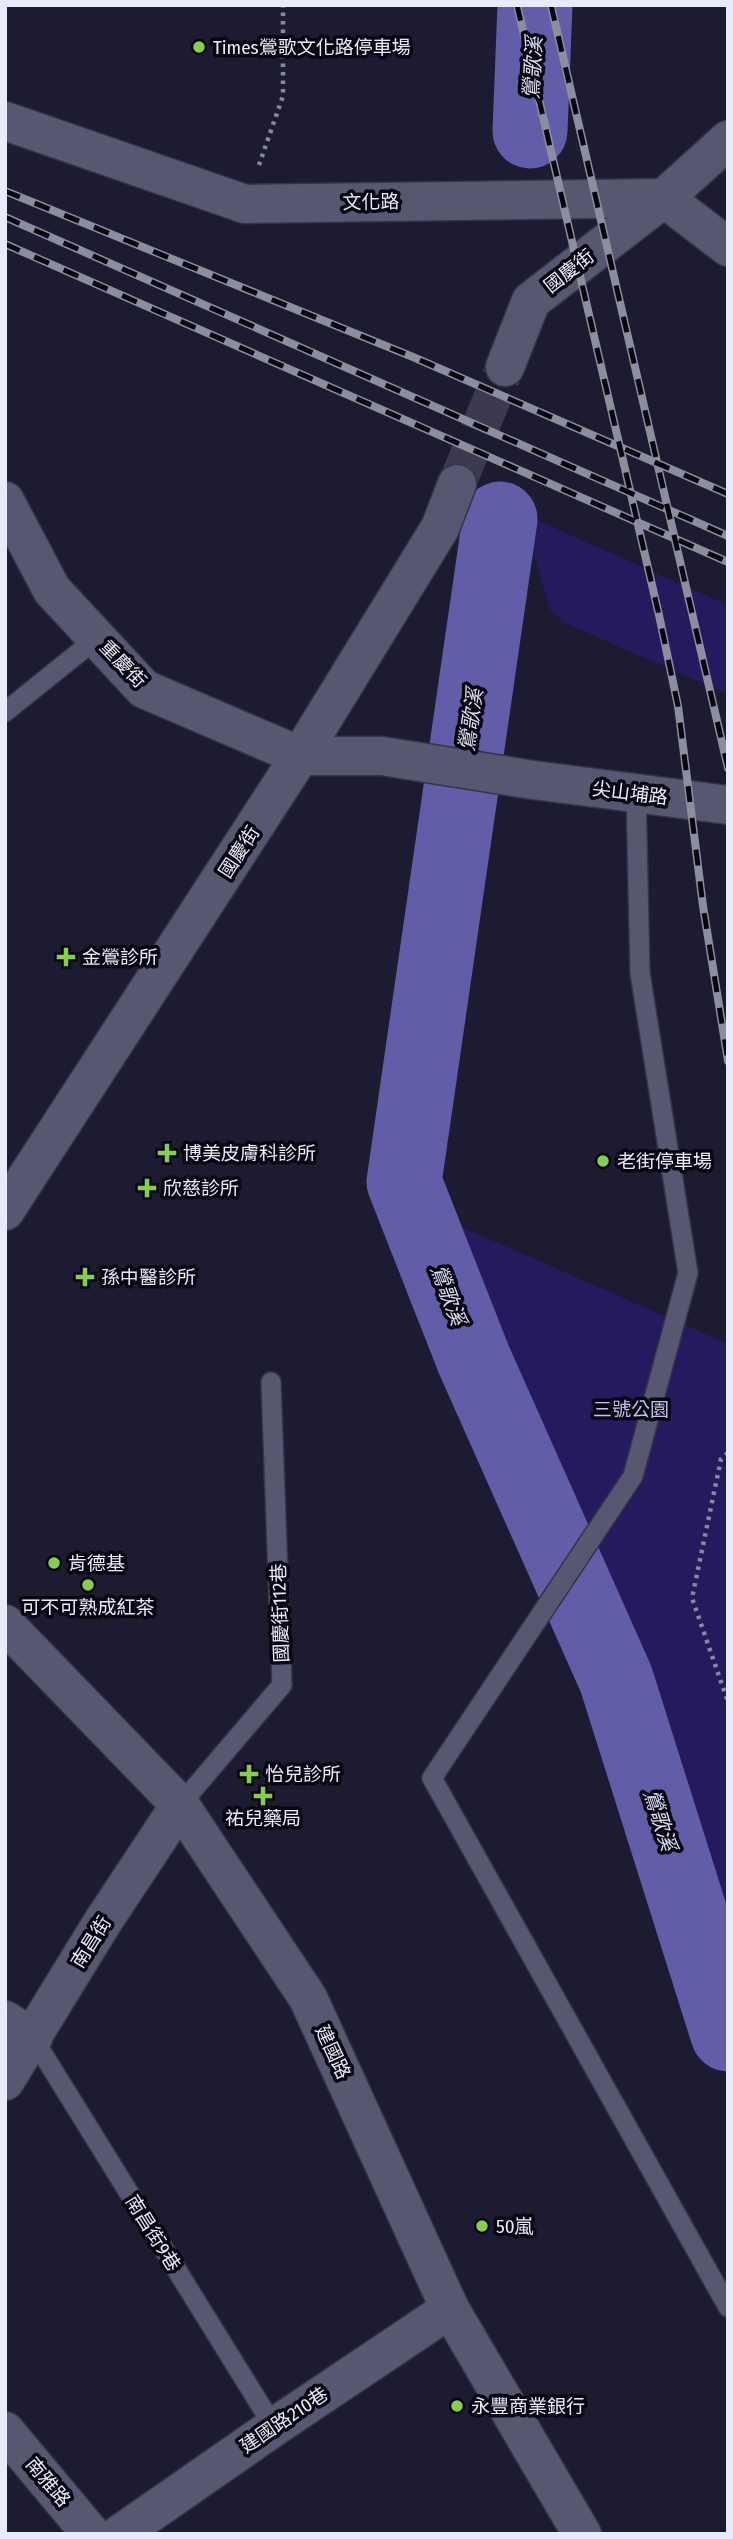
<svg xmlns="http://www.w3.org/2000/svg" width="733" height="2539" font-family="'Fira Sans Condensed','Noto Sans TC',sans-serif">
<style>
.green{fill:#261a5f}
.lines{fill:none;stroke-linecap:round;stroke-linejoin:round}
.river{stroke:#615da8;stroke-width:75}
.secondary-tunnel{stroke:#3b3a50;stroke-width:38;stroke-dasharray:38 19;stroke-linecap:butt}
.service-casing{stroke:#343446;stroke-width:22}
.minor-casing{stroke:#343446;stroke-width:41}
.tertiary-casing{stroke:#343446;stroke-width:41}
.secondary-casing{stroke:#343446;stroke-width:41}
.path{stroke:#89899c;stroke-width:4.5;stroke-dasharray:3.5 5;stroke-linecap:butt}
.service{stroke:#575772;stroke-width:19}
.minor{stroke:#575772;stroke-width:38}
.tertiary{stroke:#575772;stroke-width:38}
.secondary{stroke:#575772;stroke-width:38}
.rail-casing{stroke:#8d8da0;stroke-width:8}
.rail{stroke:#080711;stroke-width:5;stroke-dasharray:16;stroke-linecap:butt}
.poi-dot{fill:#86cf4c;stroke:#080711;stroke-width:2.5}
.labels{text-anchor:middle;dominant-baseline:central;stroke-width:7;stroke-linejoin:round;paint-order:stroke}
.poi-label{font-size:19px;fill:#e9eafa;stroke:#080711;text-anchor:start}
.street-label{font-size:19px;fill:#e9eafa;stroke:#080711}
.park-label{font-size:19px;fill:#c2c3ed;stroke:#080711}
.water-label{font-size:21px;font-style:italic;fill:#dedef4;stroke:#080711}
</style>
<rect width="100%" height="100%" fill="#1c1b32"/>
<g class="green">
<polygon points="523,514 728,605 728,694 569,625 550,610"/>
<polygon points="441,1218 728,1344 728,1954 608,1597"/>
</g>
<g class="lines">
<g class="river">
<polyline points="530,131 535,5"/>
<polyline points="500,519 404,1182 474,1360 616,1679 728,2034"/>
</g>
<polyline class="secondary-tunnel" points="457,484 505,367"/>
<defs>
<g id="service">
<polyline points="5,712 97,638"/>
<polyline points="636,793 640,973 688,1273 633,1476 432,1778 728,2307"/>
<polyline points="180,1805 282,1685 271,1382"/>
<polyline points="33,2038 274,2427"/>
</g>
<g id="minor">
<polyline points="5,1211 300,756"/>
<polyline points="5,2020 33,2038"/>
<polyline points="5,2081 102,1923 180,1805"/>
<polyline points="5,2431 91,2534"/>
<polyline points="120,2534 274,2427 450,2309"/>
</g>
<polyline id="tertiary" points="5,1624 180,1805 308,1998 450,2309 582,2534"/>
<g id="secondary">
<polyline points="5,121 245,204 664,198"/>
<polyline points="664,198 728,247"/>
<polyline points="505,367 531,301 664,198 728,140"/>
<polyline points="5,501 52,590 144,689 300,756 382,756 533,780 728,805"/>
<polyline points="300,756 440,528 457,484"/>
</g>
</defs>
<use href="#service" class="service-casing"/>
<use href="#minor" class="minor-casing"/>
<use href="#tertiary" class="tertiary-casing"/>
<use href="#secondary" class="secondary-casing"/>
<g class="path">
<polyline points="259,165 283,96 283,5"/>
<polyline points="728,1453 721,1459 692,1598 728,1702"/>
</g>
<use href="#service" class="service"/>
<use href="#minor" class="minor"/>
<use href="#tertiary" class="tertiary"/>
<use href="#secondary" class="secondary"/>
<defs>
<g id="rail">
<polyline points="517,5 659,615 678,706 703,906 728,1061"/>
<polyline points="551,5 728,768"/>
<polyline points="5,191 413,357 728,494"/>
<polyline points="5,217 728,536"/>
<polyline points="5,244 728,562"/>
</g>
</defs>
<use href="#rail" class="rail-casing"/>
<use href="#rail" class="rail"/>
</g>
<g class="poi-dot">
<circle cx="199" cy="47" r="7"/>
<path d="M62.5 946.5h7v7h7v7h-7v7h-7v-7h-7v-7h7z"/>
<path d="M163.5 1142.5h7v7h7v7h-7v7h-7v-7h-7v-7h7z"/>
<circle cx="603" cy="1161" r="7"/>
<path d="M143.5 1177.5h7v7h7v7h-7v7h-7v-7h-7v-7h7z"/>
<path d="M81.5 1266.5h7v7h7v7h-7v7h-7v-7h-7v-7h7z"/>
<circle cx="54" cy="1563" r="7"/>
<circle cx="88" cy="1585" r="7"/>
<path d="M245.5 1763.5h7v7h7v7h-7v7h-7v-7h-7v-7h7z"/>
<path d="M259.5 1785.5h7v7h7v7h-7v7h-7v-7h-7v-7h7z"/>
<circle cx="482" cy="2226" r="7"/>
<circle cx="457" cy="2406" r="7"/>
</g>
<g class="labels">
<g class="poi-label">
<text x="213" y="47">Times鶯歌文化路停車場</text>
<text x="82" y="957">金鶯診所</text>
<text x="183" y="1153">博美皮膚科診所</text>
<text x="617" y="1161">老街停車場</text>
<text x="163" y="1188">欣慈診所</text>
<text x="101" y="1277">孫中醫診所</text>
<text x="68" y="1563">肯德基</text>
<text x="88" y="1607" text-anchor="middle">可不可熟成紅茶</text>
<text x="265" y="1774">怡兒診所</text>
<text x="263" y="1818" text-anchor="middle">祐兒藥局</text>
<text x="496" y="2226">50嵐</text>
<text x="471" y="2406">永豐商業銀行</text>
</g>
<g class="street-label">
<text transform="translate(371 202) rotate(-1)">文化路</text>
<text transform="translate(569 271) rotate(-38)">國慶街</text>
<text transform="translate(123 664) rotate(46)">重慶街</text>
<text transform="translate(630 793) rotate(7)">尖山埔路</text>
<text transform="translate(239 852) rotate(-57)">國慶街</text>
<text transform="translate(280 1613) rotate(-92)">國慶街112巷</text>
<text transform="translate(91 1942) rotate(-58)">南昌街</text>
<text transform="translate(333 2052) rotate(65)">建國路</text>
<text transform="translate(153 2233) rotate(58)">南昌街9巷</text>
<text transform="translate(284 2420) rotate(-34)">建國路210巷</text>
<text transform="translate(48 2482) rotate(50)">南雅路</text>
</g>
<g class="park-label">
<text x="631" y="1409">三號公園</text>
</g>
<g class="water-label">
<text transform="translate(533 68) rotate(-87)">鶯歌溪</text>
<text transform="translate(471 720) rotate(-82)">鶯歌溪</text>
<text transform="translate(448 1295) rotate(69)">鶯歌溪</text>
<text transform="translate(660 1820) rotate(72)">鶯歌溪</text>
</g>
</g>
<rect width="733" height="2539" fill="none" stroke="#e9eafa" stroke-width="14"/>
</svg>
